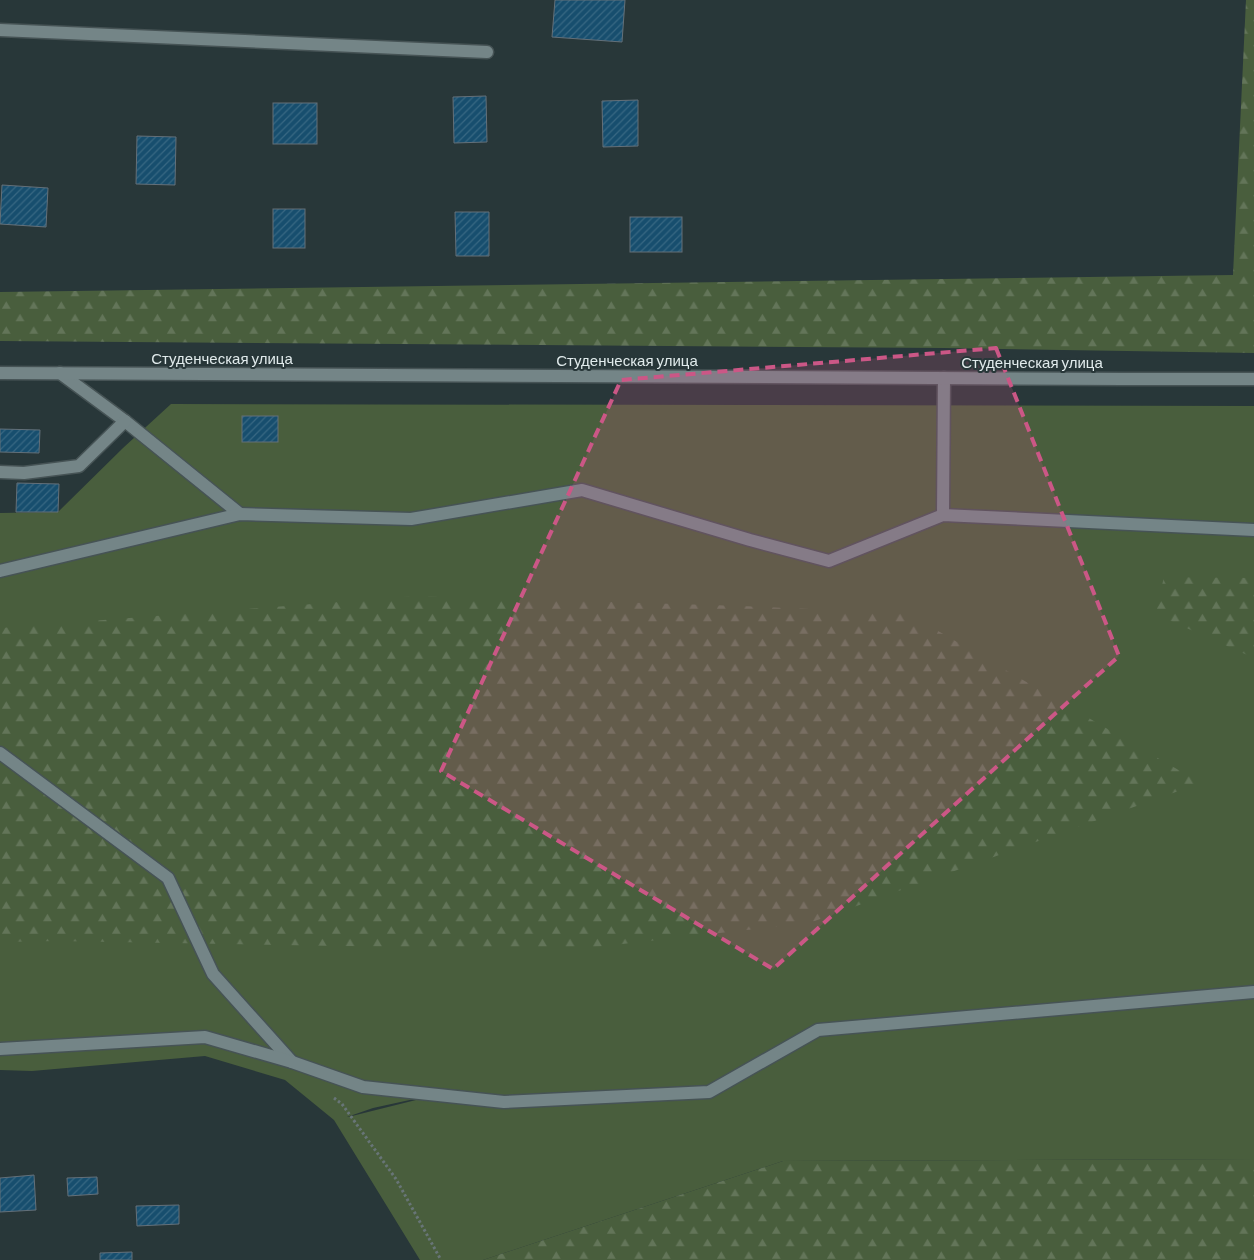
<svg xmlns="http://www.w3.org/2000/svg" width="1254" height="1260" font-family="Barlow,sans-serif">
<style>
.grass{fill:#495e3d;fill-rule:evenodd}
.forest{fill:url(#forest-firs)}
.building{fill:url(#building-hatch);stroke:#647079}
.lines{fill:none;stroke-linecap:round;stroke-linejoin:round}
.service-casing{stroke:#465355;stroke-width:15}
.secondary-casing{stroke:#465355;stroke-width:15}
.path{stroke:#687577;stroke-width:3;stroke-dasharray:2.5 2.5;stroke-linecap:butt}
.service{stroke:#748587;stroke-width:12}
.secondary{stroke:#748587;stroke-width:12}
.marked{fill:#cb5786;fill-opacity:0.2;stroke:#cb5786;stroke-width:4;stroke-dasharray:10 6;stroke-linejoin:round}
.labels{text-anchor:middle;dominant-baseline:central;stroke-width:4;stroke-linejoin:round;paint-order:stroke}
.street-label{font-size:15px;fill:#e1ebec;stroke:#283739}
</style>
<defs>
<pattern id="forest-firs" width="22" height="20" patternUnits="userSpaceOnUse" patternTransform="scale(1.25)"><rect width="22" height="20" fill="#495e3d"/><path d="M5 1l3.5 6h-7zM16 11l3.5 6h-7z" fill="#637559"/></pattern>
<pattern id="building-hatch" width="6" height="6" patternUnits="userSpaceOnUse" patternTransform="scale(1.25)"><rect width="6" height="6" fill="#174e6e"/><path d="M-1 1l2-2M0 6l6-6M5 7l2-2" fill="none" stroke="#386883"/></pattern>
</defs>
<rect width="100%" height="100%" fill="#283739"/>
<path class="grass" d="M171 404 1254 406V1159L783 1161 483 1260H420L334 1120 285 1080 205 1056 32 1071 0 1070V513L58 512 123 448ZM460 1089 348 1117H347L373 1108Z"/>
<g class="forest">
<polygon points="1246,0 1254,0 1254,353 944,348 0,341 0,292 1233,275"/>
<polygon points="1164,577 1254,578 1254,658 1155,614"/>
<polygon points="416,596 741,606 907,613 1201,783 809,923 569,950 58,941 0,942 0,628"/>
<polygon points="1254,1159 1254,1260 483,1260 783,1161"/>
</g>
<g class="building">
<polygon points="555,0 625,0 622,42 552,37"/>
<polygon points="486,96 487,142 454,143 453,97"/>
<polygon points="638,100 638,146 603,147 602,101"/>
<rect x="273" y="103" width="44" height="41"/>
<polygon points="137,136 176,137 175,185 136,184"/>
<polygon points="2,185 48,188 46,227 0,224"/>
<rect x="273" y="209" width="32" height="39"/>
<polygon points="455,212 489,212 489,256 456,256"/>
<rect x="630" y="217" width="52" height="35"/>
<rect x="242" y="416" width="36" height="26"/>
<polygon points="0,429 40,430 39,453 0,452"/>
<polygon points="17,483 59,484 58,512 16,512"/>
<polygon points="34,1175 36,1210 0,1212 0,1178"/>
<polygon points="97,1177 98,1194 68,1196 67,1178"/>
<polygon points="179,1205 179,1224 137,1226 136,1206"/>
<polygon points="132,1252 132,1260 100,1260 100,1253"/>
</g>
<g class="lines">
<defs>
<g id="service">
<polyline points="0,30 487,52"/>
<polyline points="60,373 125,421 240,514"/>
<polyline points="0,472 24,473 79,466 125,421"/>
<polyline points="943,515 944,378"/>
<polyline points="0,571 240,514 411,519 582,490 750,540 829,561 943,515 1254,530"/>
<polyline points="0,753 168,878 213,974 292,1062"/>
<polyline points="0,1049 205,1037 292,1062 363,1087 504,1102 709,1092 818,1030 1254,992"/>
</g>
<polyline id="secondary" points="0,373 1124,379 1254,379"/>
</defs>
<use href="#service" class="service-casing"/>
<use href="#secondary" class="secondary-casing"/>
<polyline class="path" points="334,1098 342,1104 396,1179 441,1260"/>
<use href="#service" class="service"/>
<use href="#secondary" class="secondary"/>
</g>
<path class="marked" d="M996 348 1119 656 773 969 441 771 621 380Z"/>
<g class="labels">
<g class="street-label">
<text x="222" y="358">Студенческая улица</text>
<text x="627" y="360">Студенческая улица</text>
<text x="1032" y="362">Студенческая улица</text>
</g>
</g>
</svg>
